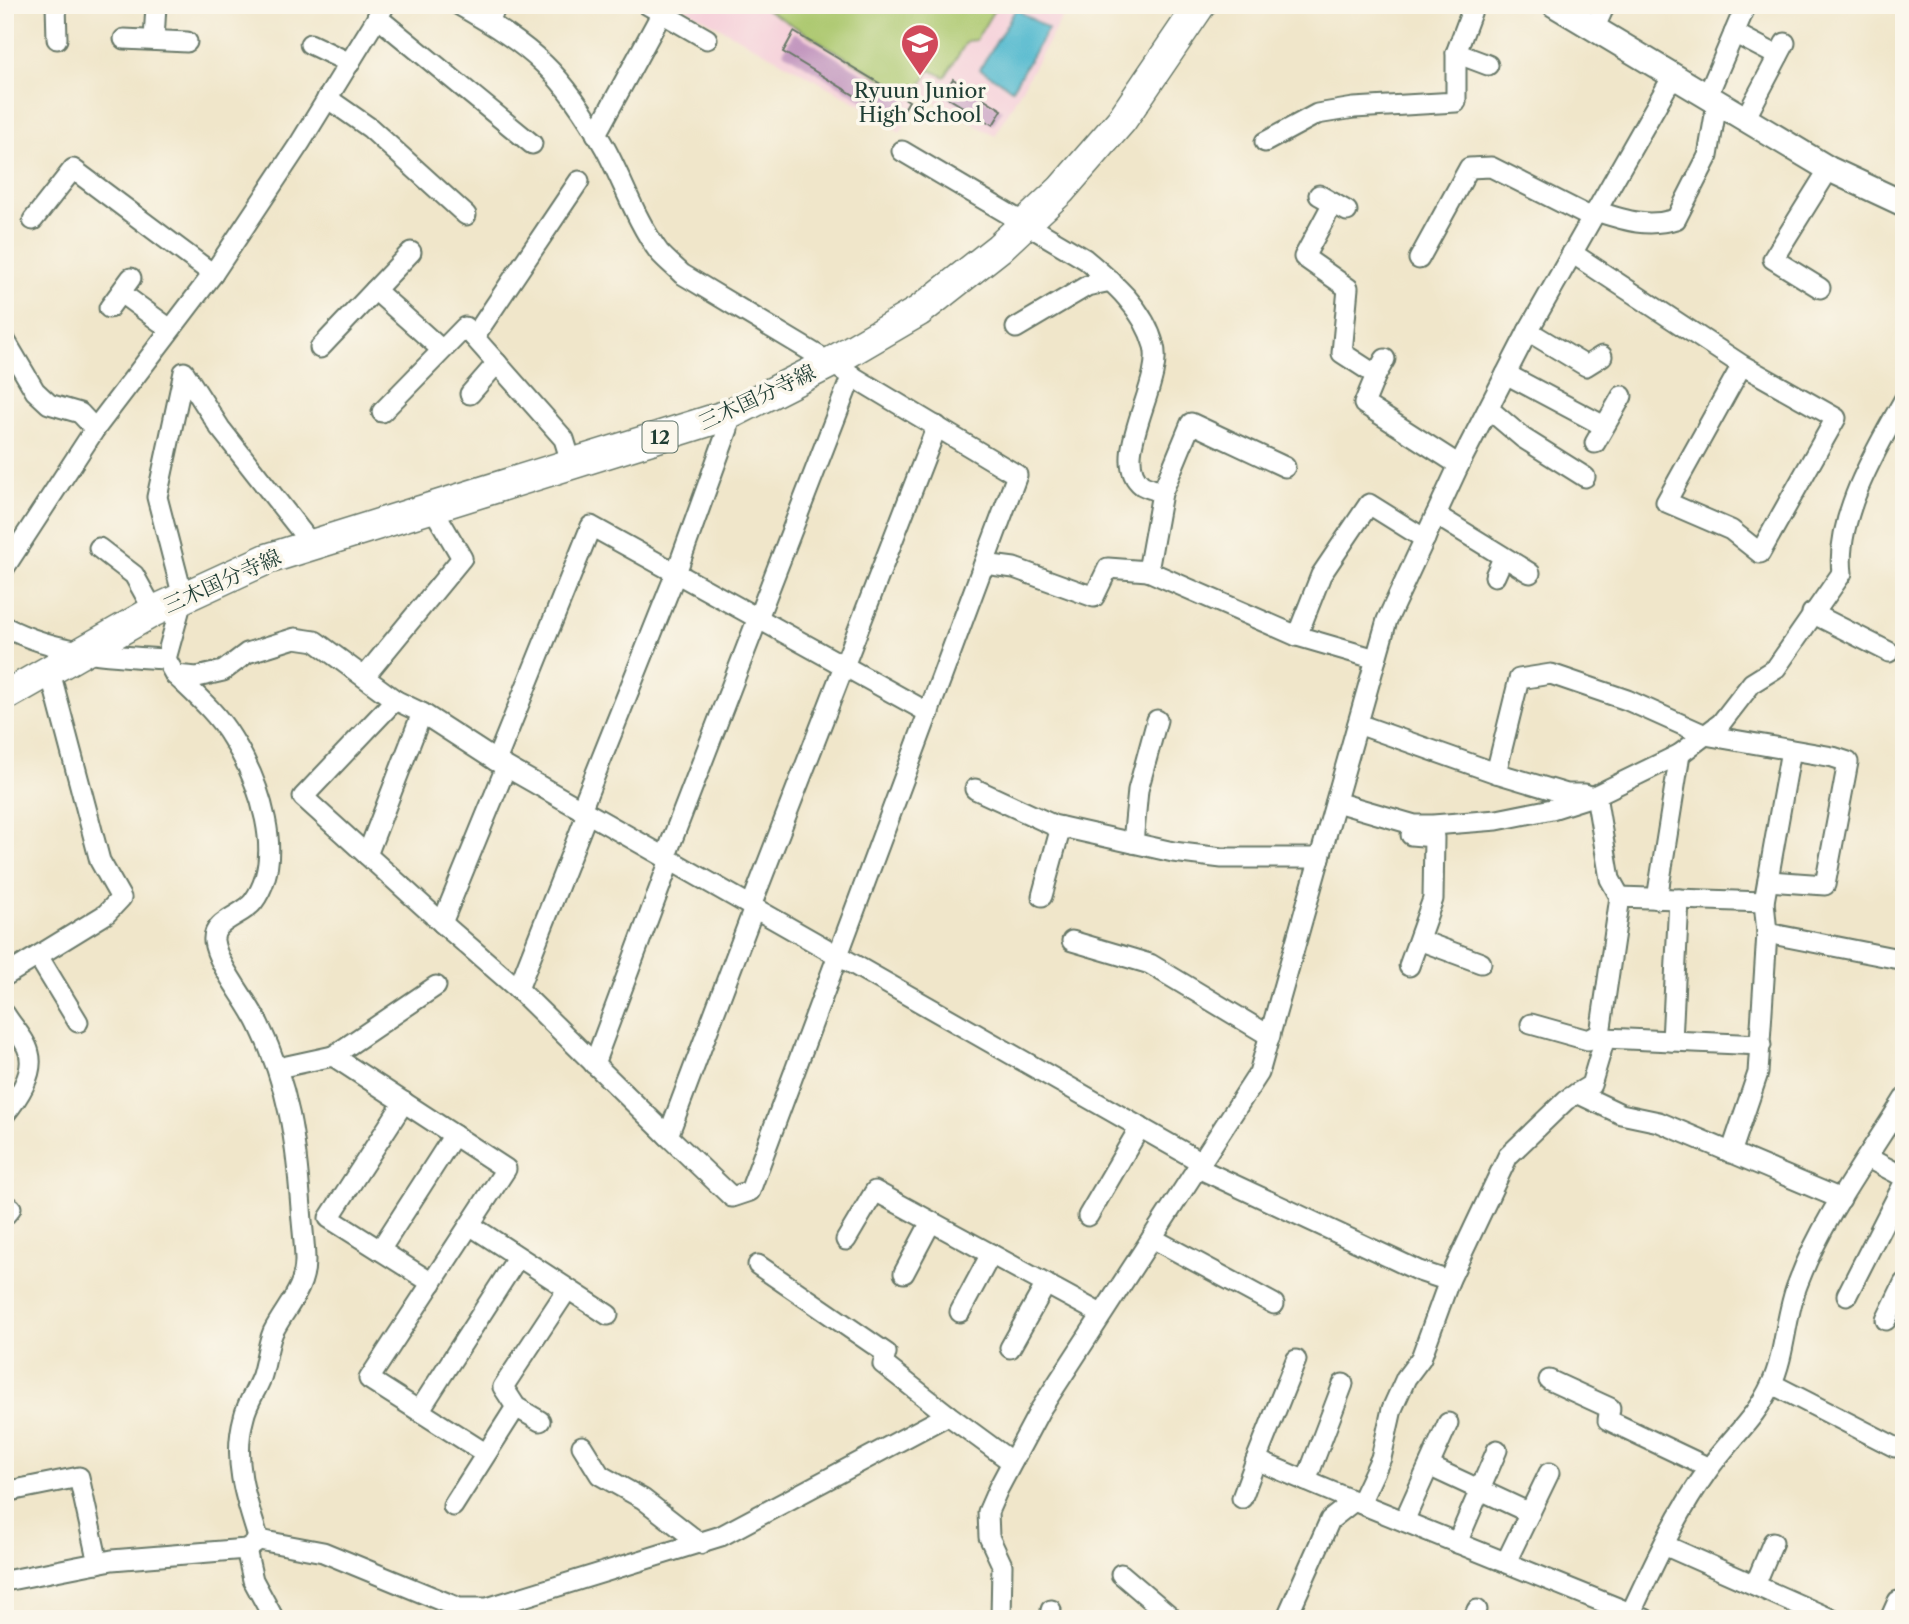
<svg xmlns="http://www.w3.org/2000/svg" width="1909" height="1624" font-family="'Libre Caslon Text','Noto Serif JP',serif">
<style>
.built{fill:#f5cfd9}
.green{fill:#acc86e;stroke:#668251;stroke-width:2}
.water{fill:#50b8ce;stroke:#387a81;stroke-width:2}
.building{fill:#c398bf}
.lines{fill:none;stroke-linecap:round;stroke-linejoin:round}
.minor-casing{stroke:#687868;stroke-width:23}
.tertiary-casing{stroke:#687868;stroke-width:28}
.primary-casing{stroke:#687868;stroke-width:33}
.minor{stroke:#fff;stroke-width:19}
.tertiary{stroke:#fff;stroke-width:24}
.primary{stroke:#fff;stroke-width:30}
.labels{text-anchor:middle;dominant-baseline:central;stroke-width:7;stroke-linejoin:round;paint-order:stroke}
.shield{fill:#fbf7ec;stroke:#61756b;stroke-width:2}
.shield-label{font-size:19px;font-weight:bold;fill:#1f3d34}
.poi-label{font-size:21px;fill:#1f3d34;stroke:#fbf7ec}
.street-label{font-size:21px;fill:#1f3d34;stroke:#fbf7ec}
</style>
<rect width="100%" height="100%" fill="#fbf7ec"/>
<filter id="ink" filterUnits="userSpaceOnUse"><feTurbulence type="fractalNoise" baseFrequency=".0143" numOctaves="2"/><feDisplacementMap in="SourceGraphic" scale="14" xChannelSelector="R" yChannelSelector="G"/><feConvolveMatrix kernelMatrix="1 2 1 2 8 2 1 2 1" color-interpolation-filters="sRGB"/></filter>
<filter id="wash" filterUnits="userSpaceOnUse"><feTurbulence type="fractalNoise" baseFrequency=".00686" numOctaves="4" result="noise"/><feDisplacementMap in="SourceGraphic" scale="28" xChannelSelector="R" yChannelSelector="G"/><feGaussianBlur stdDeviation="1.57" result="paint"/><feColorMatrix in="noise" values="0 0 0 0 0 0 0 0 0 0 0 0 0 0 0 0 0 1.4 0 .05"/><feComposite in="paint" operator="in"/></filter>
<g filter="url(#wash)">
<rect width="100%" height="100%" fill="#f0e6ca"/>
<polygon class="built" points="679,5 1069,5 995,136 922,95 900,133 861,105"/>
<polygon class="green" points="759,5 997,5 976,40 967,41 945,77 930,70 914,98"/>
<polygon class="water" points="1016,9 1048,29 1012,89 980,69"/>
<g id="blocks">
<g class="building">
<polygon points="794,32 909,101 897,121 783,52"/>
<polygon points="953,79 1002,110 993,125 943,95"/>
</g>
</g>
</g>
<g filter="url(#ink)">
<use href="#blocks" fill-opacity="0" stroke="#687868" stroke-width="2"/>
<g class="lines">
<defs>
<g id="minor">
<polyline points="56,5 57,39"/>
<path d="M459 5C534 48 562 72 605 148 623 181 636 221 659 252 666 260 675 267 682 274L1017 475 750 1191 732 1197 668 1136"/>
<polyline points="648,5 707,39"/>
<polyline points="377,17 532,144"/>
<polyline points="488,22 497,5"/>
<polyline points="1594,29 1605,5"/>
<polyline points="1734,33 1778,56"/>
<polyline points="124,39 187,42"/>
<polyline points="154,40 156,5"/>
<polyline points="310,44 350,63"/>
<polyline points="1456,53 1488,65"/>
<polyline points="1707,97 1746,5"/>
<polyline points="327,98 370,128 466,215"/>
<polyline points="1745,119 1785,43"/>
<polyline points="596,134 658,20"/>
<polyline points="1265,142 1317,114 1354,108 1456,102 1456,53 1474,5"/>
<path d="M902 151 1085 259C1114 283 1144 309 1154 346 1164 383 1108 459 1142 485 1147 488 1157 490 1162 493"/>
<polyline points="1319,195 1347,211"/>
<polyline points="1333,203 1304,257 1348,288 1342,353 1376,375 1364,404 1459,465"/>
<path d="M1596 211C1624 220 1646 228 1676 219L1708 156 1717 103"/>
<polyline points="33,220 73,169 213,274"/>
<polyline points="1572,253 1742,365 1836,418 1760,553 1731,530 1666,502 1742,365"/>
<polyline points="1419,259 1469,168 1491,167 1592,218"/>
<polyline points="1820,288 1773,259 1829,169"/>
<polyline points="375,290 442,350"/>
<polyline points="121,293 170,329"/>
<polyline points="109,308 131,278"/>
<polyline points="1016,328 1087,286 1111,281"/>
<polyline points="1528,331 1586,366 1602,356"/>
<polyline points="474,337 579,181"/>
<polyline points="5,340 35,391 49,404 80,413 95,429"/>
<polyline points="320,348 411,252"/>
<polyline points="1506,374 1604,426"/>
<polyline points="1376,375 1385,359"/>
<polyline points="470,394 497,363"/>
<polyline points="1490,410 1523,438 1585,477"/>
<polyline points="382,412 465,327 564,439 572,465"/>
<polyline points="1595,443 1622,396"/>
<polyline points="1436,515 1530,573"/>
<polyline points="99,548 134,575 154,611"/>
<polyline points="984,564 1014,568 1094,597 1108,568 1148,571 1162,493 1191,423 1285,467"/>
<polyline points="5,567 95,429 213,274 300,143 385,5"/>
<polyline points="1148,571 1297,636 1376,659"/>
<polyline points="1495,576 1503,558"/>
<polyline points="1812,613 1889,652"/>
<path d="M5 627C55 653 111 656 166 659L175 675 197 677 223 671 247 653 295 638 315 641 395 700 422 713 496 761 1201 1162"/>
<polyline points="1297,636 1321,575 1369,504 1425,539"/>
<polyline points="166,659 183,597 157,497 184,372 220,428 312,545"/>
<path d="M175 675C196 695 217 713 232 738 259 781 287 857 253 902 242 916 212 921 214 941 217 965 248 1001 259 1025 289 1087 296 1140 301 1208 302 1226 305 1244 305 1261 305 1290 285 1308 273 1332 267 1346 266 1364 261 1378 256 1391 247 1403 244 1417 232 1460 246 1500 259 1540"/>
<polyline points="365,676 462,558 432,507"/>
<polyline points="395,700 303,797 367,855 422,713"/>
<polyline points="1358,724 1496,773"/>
<polyline points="496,761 591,526 929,713"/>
<polyline points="975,789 1053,825 1173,852 1222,858 1320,858"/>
<polyline points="1585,794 1567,794 1496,773 1519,679 1551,674 1627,700 1705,735 1833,757 1848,762 1825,885 1768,881"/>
<polyline points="1596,795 1610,879 1620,897"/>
<path d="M1336 802 1415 825H1433L1497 820 1552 809 1596 795 1680 754 1721 723 1752 683 1776 668 1842 573C1835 518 1877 447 1904 400"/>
<polyline points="581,810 676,573 728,429 728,415"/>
<polyline points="1133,843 1138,790 1157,720"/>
<polyline points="367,855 442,923 506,767"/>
<polyline points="665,858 852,375"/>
<polyline points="1042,896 1061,827"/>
<polyline points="1657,899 1680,754"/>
<polyline points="751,906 937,426"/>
<polyline points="442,923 518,989 587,814"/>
<polyline points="1767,933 1904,960"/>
<polyline points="1419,940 1481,963"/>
<polyline points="1072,941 1150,964 1270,1036"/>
<polyline points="38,956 78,1022"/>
<polyline points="1409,966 1433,899 1434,837 1411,835"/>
<polyline points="5,976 106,914 121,898 100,861 49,668"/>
<polyline points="518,989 668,1136 754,908"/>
<path d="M5 1014C12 1026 26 1040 29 1053 35 1074 17 1099 5 1114"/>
<polyline points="1531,1024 1588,1040 1600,1034"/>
<polyline points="1672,1041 1679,899"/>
<polyline points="1761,1045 1605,1038 1600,1034 1620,897 1764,902"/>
<polyline points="333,1056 436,986"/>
<polyline points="594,1064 670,860"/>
<polyline points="278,1068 333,1056 506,1169 369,1379 485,1453"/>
<polyline points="1577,1093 1621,1114 1659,1122 1841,1199"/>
<polyline points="404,1102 329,1218 432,1283"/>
<polyline points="1731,1153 1758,1073 1767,933 1764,902 1791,750"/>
<polyline points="1868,1158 1904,1177"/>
<polyline points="1198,1168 1419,1271 1449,1281"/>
<polyline points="5,1215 11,1208"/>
<polyline points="1088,1216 1140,1127"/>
<polyline points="470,1225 608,1315"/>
<polyline points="1152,1238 1274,1304"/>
<polyline points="846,1240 875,1191 1101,1314"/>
<polyline points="380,1250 454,1135"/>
<polyline points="758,1265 886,1353 883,1364 948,1415"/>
<polyline points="904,1273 931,1222"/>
<polyline points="1847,1295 1904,1183"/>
<polyline points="960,1312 991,1254"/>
<polyline points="1886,1320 1904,1283"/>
<polyline points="1010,1348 1046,1284"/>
<polyline points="1549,1380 1610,1408 1608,1420 1709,1468"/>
<polyline points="1772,1384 1895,1447"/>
<polyline points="419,1411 518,1257"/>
<polyline points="540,1421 516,1407 503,1387 567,1290"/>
<polyline points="582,1446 600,1475 643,1499 701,1544"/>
<polyline points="1256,1460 1296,1360"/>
<polyline points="1429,1466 1530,1513"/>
<polyline points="1306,1481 1343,1384"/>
<polyline points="5,1492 79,1477 98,1563"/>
<polyline points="1242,1498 1256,1460 1354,1501"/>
<polyline points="1360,1503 1381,1458 1392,1409 1406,1378 1421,1358 1449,1281 1508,1156 1566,1100 1591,1085 1605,1038"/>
<polyline points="453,1506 516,1407"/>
<polyline points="1404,1521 1448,1423"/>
<polyline points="1457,1543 1497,1450"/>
<polyline points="1664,1545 1831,1619"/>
<polyline points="246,1549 253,1580 274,1619"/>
<polyline points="1506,1562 1549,1473"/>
<polyline points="1121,1574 1169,1615 1168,1619"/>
<polyline points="5,1581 112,1560 246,1549 259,1540 323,1552 459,1608 487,1608 721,1536 948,1415 1012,1462"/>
<polyline points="1755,1585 1773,1542"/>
<polyline points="1001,1619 1002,1565 989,1537 988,1512 998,1489 1040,1410 1259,1073 1387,620 1459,465 1528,331 1673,76"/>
<polyline points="1050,1619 1051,1610"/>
<polyline points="1286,1619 1330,1520 1354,1501 1645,1619"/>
<polyline points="1473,1619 1477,1610"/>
<path d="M1628 1619C1652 1568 1675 1516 1708 1470 1729 1440 1756 1418 1771 1385 1786 1353 1785 1315 1798 1283 1823 1217 1867 1159 1904 1099"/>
<polyline points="1890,1619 1898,1601"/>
</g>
<polyline id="tertiary" points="1555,5 1829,169 1904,204"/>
<polyline id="primary" points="5,696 154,611 267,559 728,415 830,363 919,311 999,248 1061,190 1121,121 1200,5"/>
</defs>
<use href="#minor" class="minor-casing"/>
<use href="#tertiary" class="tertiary-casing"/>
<use href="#primary" class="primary-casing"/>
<use href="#minor" class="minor"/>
<use href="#tertiary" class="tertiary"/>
<use href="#primary" class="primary"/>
</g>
</g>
<defs>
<symbol id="school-pin" viewBox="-11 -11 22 30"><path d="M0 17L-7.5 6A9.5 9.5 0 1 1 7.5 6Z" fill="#d1495b" stroke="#fbf7ec"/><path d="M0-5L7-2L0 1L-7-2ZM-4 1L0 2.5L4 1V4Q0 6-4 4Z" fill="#fff"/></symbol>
</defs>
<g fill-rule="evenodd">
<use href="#school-pin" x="898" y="21" width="44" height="60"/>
</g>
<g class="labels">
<rect class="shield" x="642.5" y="421.5" width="35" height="31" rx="5"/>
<g class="shield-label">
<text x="660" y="437">12</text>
</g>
<g class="poi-label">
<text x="920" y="90">Ryuun Junior<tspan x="920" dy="24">High School</tspan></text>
</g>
<g class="street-label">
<text transform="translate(757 397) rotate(-25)">三木国分寺線</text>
<text transform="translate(222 581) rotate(-24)">三木国分寺線</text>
</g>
</g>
<rect width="1909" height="1624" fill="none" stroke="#fbf7ec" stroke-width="28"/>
</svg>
